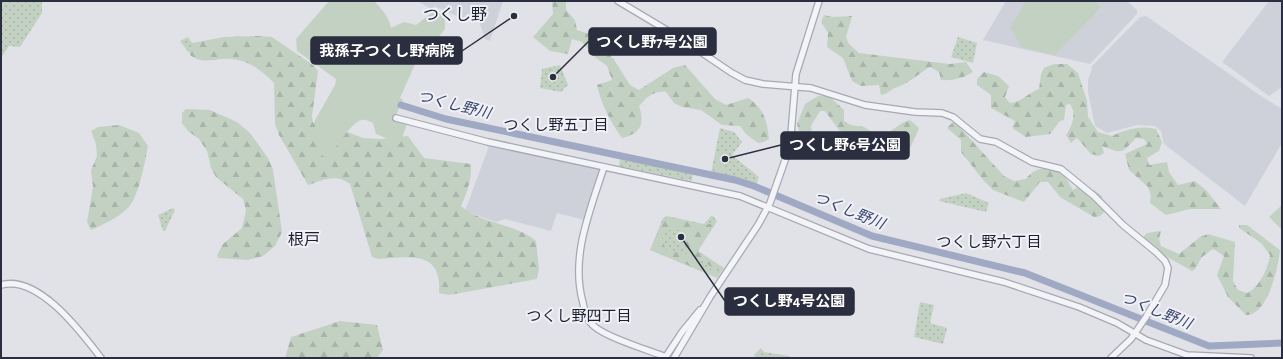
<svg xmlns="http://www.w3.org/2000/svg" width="1283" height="359" font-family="'Alegreya Sans','Noto Sans JP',sans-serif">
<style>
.built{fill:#cfd1da}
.grass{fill:url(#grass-dots)}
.forest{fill:url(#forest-firs)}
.pitch{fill:#c3d1c3}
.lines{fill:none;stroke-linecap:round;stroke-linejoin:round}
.river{stroke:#a0a9c4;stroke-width:7}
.minor-casing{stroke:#a7a8b2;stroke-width:8}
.minor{stroke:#f3f4f7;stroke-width:5.5}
.labels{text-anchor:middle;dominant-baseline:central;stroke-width:4;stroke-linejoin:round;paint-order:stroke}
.water-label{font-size:15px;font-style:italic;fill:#39456e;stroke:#f0f1f6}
.neighbourhood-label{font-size:15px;fill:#1d1f2f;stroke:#f0f1f6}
.quarter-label{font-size:16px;fill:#1d1f2f;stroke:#f0f1f6}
.leader{fill:none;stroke:#2b2e3e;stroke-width:1.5}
.callout-dot{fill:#2b2e3e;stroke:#f0f1f6;stroke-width:1.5}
.callout{fill:#2b2e3e;stroke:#2b2e3e;stroke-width:1.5}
.callout-label{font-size:15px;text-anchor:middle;font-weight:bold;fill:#fff}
</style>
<defs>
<pattern id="grass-dots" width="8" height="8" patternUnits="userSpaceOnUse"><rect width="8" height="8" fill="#c3d1c3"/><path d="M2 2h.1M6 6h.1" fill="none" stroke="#a8b4a9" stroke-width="1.8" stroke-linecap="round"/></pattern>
<pattern id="forest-firs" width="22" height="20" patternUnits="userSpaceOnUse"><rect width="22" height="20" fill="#c3d1c3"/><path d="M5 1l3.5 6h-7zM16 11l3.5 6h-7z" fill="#a8b4a9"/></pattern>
</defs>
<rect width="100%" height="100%" fill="#e1e2e8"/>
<g class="built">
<polygon points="417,1 503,1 490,41 485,39 479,21 459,17 434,6 433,10"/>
<polygon points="1006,1 1127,1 1137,10 1137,14 1090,64 983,40"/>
<polygon points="1269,1 1282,1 1282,87 1269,96 1222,62"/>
<polygon points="1146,16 1261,96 1282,109 1282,143 1245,206 1164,144 1161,131 1155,126 1137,125 1107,133 1095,126 1088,92 1088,80 1092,69 1091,67 1140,17"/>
<polygon points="489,146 599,169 584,220 557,213 551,231 505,219 496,222 465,211"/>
</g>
<g class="grass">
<polygon points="1,1 42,1 42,13 20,47 9,46 1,58"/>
<polygon points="188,37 195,47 189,53 180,41"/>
<polygon points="958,37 977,43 973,63 951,57"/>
<polygon points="560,65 568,85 561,92 540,88 542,69"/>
<polygon points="720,128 734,132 742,142 732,155 759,177 756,185 711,173"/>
<polygon points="620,158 693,174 692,181 619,166"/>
<polygon points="966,193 989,203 986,212 939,201 940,199"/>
<polygon points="173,208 175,210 165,231 163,231 158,215"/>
<polygon points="712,215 717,221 698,251 724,268 717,278 650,250 663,218 667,216 704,224"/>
<polygon points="920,302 934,305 930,323 947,328 943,344 914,337"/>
<polygon points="761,348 764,352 789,356 791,358 756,358 754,355"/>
</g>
<g class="forest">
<path d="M552 1H566V10L575 20 577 30 593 35 603 51 613 58 630 85 639 90 673 68 685 65 715 99 726 105 748 98C764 108 767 121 769 139L764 142 758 143 746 134 740 126 722 125 701 110 682 107 674 103 666 92C655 90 646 97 639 106 645 123 641 134 622 138 611 123 601 104 597 85L612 80 607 66 595 57 582 42 572 39 568 54 550 51 533 37 553 14Z"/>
<path d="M824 15 832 17 852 16 846 37 849 44 859 53 950 64 966 62 973 72C964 78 952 81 941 80L939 72 930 67C918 74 908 84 895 88 890 90 888 94 881 95L879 85 861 86 852 81 843 58 827 47 828 33 821 22Z"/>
<path d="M258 36 272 37 313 65 318 71 312 116 313 123 345 131 363 138 381 139 408 136 424 158 471 164C472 179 467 193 461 206 483 225 515 223 536 241L539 269 537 279 449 295 439 293C442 250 410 257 379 259L372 257 350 184C335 173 324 180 308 185L279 135 275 124 274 83C262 71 250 61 232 59 215 57 205 66 190 55L192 43 224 37Z"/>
<path d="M1054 64H1067L1078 73 1087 101 1088 117 1098 132 1112 136C1126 129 1140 125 1156 129L1162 142 1159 151 1147 158 1149 165 1167 162 1169 172 1178 185 1195 181 1207 191 1221 209H1190L1166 215 1150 203 1151 196 1148 187 1129 170 1125 154 1147 144 1144 139 1136 138C1121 154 1123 154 1102 146L1104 153 1099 156 1091 154 1077 138 1071 143 1066 135C1072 126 1077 114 1070 104L1066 105 1064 120 1060 121 1050 134 1026 137 1012 128 1015 121 991 108V95L977 85V79L984 72 998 76 1009 86 1005 97 1010 103C1022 102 1028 93 1039 89L1041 74 1044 68Z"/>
<path d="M828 95 844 110V121L851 125 864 127 880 137C891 133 898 123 910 120L919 128 908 153 875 148 868 138 852 136 839 130 825 111H820L811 126 815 152H809L805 149 797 124 805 104 818 96Z"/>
<polygon points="186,109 210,110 237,122 250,133 268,158 273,170 282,232 275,246 263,256 248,260 218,258 217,255 223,244 242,228 246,210 243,199 216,177 211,168 207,151 199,139 188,131 182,123 182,113"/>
<path d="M954 121 1004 176 1014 181 1026 179C1033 168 1049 165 1060 172 1066 177 1069 183 1073 190L1078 187 1085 191 1094 190 1102 196 1104 212 1100 216 1094 217 1060 197 1048 182H1040L1024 202 993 190 984 181 961 152V140L947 128Z"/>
<path d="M119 125 139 133 148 146C145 161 139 197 128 208 118 218 104 224 91 230L87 222 93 187 91 170 97 156 96 144 91 131 98 127Z"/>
<path d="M667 217 704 225 715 223 697 251 720 266 717 270 685 251 686 237C681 230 676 227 667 231L662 239 666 250 672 253 682 251 716 274 715 276 651 250 664 219Z"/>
<path d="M1239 225H1247L1280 250C1278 268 1268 315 1246 315L1228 297 1217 275 1224 256 1213 249 1202 257 1195 269 1192 271 1160 253 1144 239V236L1147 233 1161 231 1159 239 1161 246 1179 254 1200 237 1208 234 1235 242 1233 281 1238 290 1247 293C1260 287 1268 268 1270 255L1261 243 1239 228Z"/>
<polygon points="340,321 377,325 383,350 377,358 285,358 291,337"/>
</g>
<g class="pitch">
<path d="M329 1H374C382 9 389 17 391 28L404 22 416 25 434 11 445 15V29L432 45 434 47 423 59 419 57 416 62 400 98 403 100 394 119 407 124 400 144 376 134 373 123C369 121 365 119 361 120 350 124 335 149 328 159L317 152 319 143 314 122 335 85 336 79 297 51 296 39Z"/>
<polygon points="1026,1 1095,1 1101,7 1055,55 1021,47 1010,27"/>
<polygon points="718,152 727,153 724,172 714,170"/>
<polygon points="1282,205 1282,230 1269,217"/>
</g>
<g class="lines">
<polyline class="river" points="401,105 446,119 735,180 754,186 872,236 1025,273 1209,346 1282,343"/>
<defs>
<g id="minor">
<polyline points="618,1 680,38 732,73 745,80 763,84 811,88 865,105 915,112 942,113 953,117 980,139 996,142 1032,162 1061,169 1094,196 1123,225 1156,252 1165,261 1168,268 1165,285 1146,317 1131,339 1111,358"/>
<polyline points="396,118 488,142 740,196 869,249 1004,282 1079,307 1117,323 1146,340 1187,355 1251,358"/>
<path d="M604 167C590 211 570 257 583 303 585 313 587 321 595 327 608 338 648 350 666 357"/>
<path d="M1 285C38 274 81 332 101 358"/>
<polyline points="665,358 682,332 700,310"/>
<polyline points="674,358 710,297 758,225 770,203 790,146 796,74 819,1"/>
</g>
</defs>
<use href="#minor" class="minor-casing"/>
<use href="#minor" class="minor"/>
</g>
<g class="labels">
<g class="water-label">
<text transform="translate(454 105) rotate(14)">つくし野川</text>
<text transform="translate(849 211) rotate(22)">つくし野川</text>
<text transform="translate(1156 311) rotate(22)">つくし野川</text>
</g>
<g class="neighbourhood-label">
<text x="556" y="125">つくし野五丁目</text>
<text x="989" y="242">つくし野六丁目</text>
<text x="579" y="316">つくし野四丁目</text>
</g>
<g class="quarter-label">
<text x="455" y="15">つくし野</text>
<text x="304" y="240">根戸</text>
</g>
</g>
<path class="leader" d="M553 77L589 41M514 16L462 51M725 159L781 145M681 237L725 301"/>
<g class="callout-dot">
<circle cx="553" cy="77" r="4"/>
<circle cx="514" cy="16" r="4"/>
<circle cx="725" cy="159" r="4"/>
<circle cx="681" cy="237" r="4"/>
</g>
<g class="callout">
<rect x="589" y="28" width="127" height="27" rx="4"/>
<rect x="311" y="37" width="151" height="27" rx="4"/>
<rect x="781" y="132" width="128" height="27" rx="4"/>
<rect x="725" y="288" width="129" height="27" rx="4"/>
</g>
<g class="callout-label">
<text x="652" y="47">つくし野7号公園</text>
<text x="387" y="56">我孫子つくし野病院</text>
<text x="845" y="150">つくし野6号公園</text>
<text x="789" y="306">つくし野4号公園</text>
</g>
<rect width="1283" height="359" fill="none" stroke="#2b2e3e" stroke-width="4"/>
</svg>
